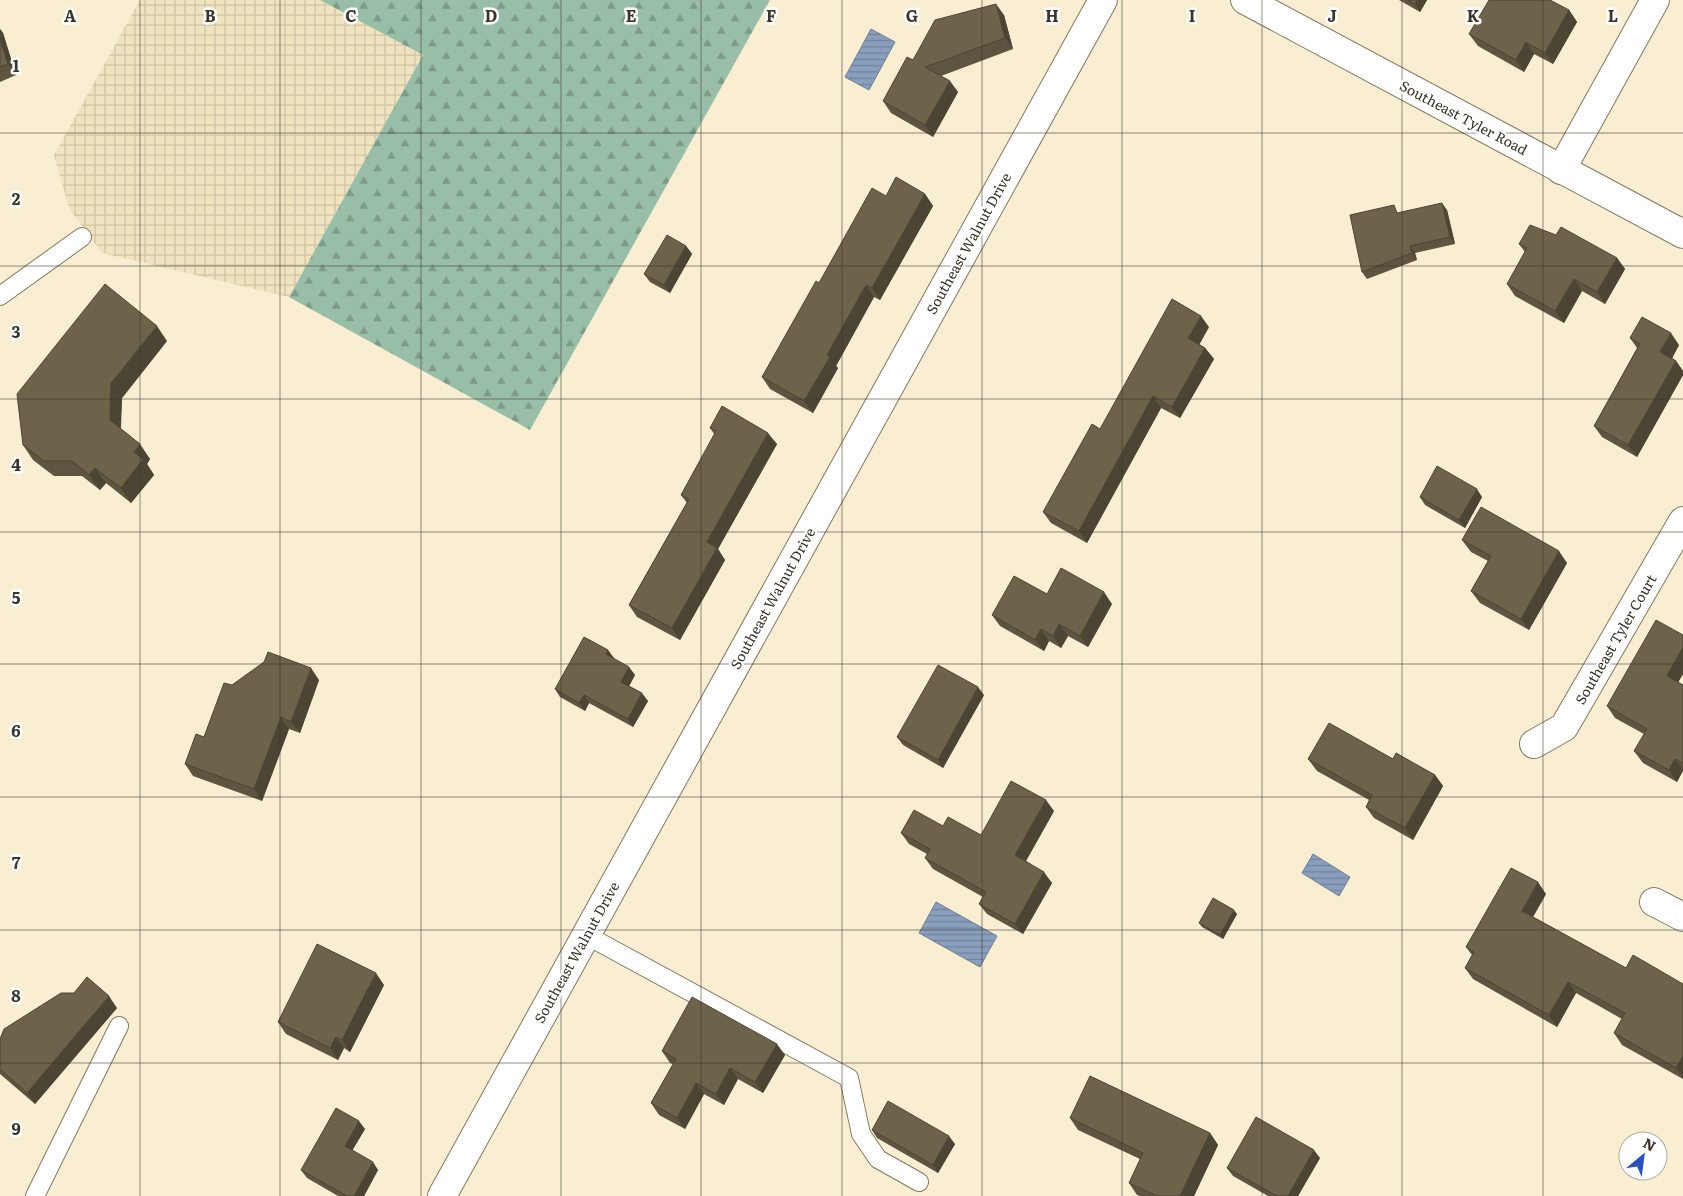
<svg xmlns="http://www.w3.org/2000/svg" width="1683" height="1196" font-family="Literata,serif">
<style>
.industrial{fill:url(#industrial-grid)}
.forest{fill:url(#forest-firs)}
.water{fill:url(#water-rules);stroke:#717f91}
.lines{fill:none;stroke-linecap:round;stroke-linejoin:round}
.service-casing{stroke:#837961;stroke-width:20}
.minor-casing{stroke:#837961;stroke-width:30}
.service{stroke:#fff;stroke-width:18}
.minor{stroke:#fff;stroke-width:28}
.wall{fill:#5e5540}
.shaded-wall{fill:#4c4534}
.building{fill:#6d634b;stroke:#4c4534}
.grid{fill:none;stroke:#383429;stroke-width:1;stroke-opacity:0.55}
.labels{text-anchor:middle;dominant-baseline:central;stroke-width:5;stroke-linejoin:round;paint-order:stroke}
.street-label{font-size:14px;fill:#383429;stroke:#fff}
.grid-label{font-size:16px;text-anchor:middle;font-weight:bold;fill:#383429;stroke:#fff;stroke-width:5;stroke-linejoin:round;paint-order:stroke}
</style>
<defs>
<pattern id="industrial-grid" width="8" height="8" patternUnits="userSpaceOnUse" patternTransform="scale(1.25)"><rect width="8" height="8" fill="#f0e3c0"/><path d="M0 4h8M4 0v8" fill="none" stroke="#cfc3a5"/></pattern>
<pattern id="forest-firs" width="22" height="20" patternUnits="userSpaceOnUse" patternTransform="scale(1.25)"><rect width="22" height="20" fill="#99bea7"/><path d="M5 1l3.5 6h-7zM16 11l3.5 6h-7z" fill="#7e9b88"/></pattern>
<pattern id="water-rules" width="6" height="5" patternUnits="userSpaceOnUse" patternTransform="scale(1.25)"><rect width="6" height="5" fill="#899fbd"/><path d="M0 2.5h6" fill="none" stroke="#71829a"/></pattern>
</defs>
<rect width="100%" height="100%" fill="#f9eed2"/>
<polygon class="industrial" points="140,0 320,0 423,55 289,297 102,253 69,208 54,155"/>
<polygon class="forest" points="320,0 770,0 530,430 289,297 423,55"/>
<g class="water">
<polygon points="871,29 895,42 869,90 845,77"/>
<polygon points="1313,854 1350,877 1339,896 1302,873"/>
<polygon points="936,902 997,936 980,967 919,933"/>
</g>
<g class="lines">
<defs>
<g id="service">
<polyline points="0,296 82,237"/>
<polyline points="586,935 849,1078 861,1134 878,1159 919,1182"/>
<polyline points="35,1196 119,1026"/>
</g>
<g id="minor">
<polyline points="1245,0 1683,234"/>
<polyline points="1561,170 1655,0"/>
<polyline points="1534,744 1564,727 1683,521"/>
<polyline points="1654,902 1683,917"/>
<polyline points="442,1196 1103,0"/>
</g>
</defs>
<use href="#service" class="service-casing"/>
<use href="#minor" class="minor-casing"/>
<use href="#service" class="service"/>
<use href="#minor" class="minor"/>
</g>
<g class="wall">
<polygon points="1399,0 1427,0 1420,12"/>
<polygon points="1569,10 1577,22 1553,64 1534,54 1524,72 1478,46 1469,34"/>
<polygon points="1004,15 1013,49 941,76 958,92 933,137 891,113 883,101 913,60"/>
<polygon points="0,29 3,33 16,75 0,82"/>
<polygon points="925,194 933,206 880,300 874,297 836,366 838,368 813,413 770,389 762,377 819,283 886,196"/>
<polygon points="1447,210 1455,244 1415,253 1417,260 1367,279 1362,272 1399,213"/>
<polygon points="1556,235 1617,258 1625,269 1605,304 1582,291 1564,323 1515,296 1507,284 1525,252 1519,244"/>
<polygon points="686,246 692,254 670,293 650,282 644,274"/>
<polygon points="1209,327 1199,344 1205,348 1214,359 1180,418 1161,408 1087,543 1051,523 1043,512 1100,429"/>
<polygon points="1630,338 1679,345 1672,358 1676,361 1683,371 1683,375 1637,457 1602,437 1594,426 1637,348"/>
<polygon points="167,341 122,398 121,429 150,459 147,464 154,475 131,503 106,483 100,490 82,476 54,476 33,460 23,445"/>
<polygon points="710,428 777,444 718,549 725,560 680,640 637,617 629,605 687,503 681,495 715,435"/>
<polygon points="1420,497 1482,497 1465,528 1425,505"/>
<polygon points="1462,540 1567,563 1529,630 1480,603 1471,591 1488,561 1471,552"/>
<polygon points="1047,594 1112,604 1088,647 1068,636 1061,648 1049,641 1044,651 1000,626 992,615"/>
<polygon points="1683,635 1683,674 1678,682 1683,685 1683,771 1677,782 1643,763 1634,751 1644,734 1615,718 1607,706"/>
<polygon points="608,650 613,658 635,675 629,686 648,701 633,727 589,703 585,711 560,697 555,689"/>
<polygon points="319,680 300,733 289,729 262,801 193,776 185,764 204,737 232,685"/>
<polygon points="984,695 943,768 903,745 897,737"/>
<polygon points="1308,759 1393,759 1435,775 1443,786 1413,840 1374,818 1366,807 1369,800 1317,771"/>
<polygon points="1054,811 1026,861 1052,883 1023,934 987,914 979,904 983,897 933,869 925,858 927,854 909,844 901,833 981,835"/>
<polygon points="1546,894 1533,917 1626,968 1683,984 1683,1079 1622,1045 1614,1033 1622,1019 1576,993 1557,1027 1473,979 1465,968 1472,955 1466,947"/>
<polygon points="1237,914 1223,939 1202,927 1199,923"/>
<polygon points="384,985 350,1052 344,1048 338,1060 286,1034 278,1022"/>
<polygon points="117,1008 35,1104 0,1074 0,1039"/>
<polygon points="662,1051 785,1055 763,1093 738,1079 724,1105 704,1094 685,1129 659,1115 651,1103 673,1064 670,1063"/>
<polygon points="1070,1118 1210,1133 1218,1145 1194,1196 1140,1196 1137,1195 1129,1183 1140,1159 1078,1130"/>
<polygon points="365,1129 352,1151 378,1170 364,1196 338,1196 307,1178 301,1170"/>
<polygon points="872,1130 955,1144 938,1173 877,1138"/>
<polygon points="1320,1158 1298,1196 1268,1196 1233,1176 1227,1168"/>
</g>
<g class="shaded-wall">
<polygon points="1417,0 1427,0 1420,12 1415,4"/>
<polygon points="996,4 1004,15 1013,49 1005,38"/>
<polygon points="1569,10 1577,22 1553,64 1545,53"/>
<polygon points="0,29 3,33 16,75 8,64 0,39"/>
<polygon points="1526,42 1534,54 1524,72 1516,60"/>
<polygon points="950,81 958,92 933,137 925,125"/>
<polygon points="925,194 933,206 880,300 872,288"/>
<polygon points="1442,203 1447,210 1455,244 1450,237"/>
<polygon points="686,246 692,254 670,293 664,285"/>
<polygon points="1410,246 1415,253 1417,260 1412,253"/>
<polygon points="1617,258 1625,269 1605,304 1597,292"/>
<polygon points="1574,279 1582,291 1564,323 1555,311"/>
<polygon points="866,285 874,297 836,366 838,368 813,413 804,401 827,355"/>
<polygon points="1201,316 1209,327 1197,349 1188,338"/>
<polygon points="157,326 167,341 122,398 120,435 110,420 111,383"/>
<polygon points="1671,333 1679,345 1669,364 1660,352"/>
<polygon points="1205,348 1214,359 1180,418 1172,407"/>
<polygon points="1676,361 1683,371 1683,375 1637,457 1628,445"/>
<polygon points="1153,396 1161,408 1087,543 1079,531"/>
<polygon points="768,433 777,444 718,549 725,560 680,640 672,628 707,542"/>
<polygon points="140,444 150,459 147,464 154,475 131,503 121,488 134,452"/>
<polygon points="95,468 106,483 100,490 89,475"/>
<polygon points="1477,489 1482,497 1465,528 1459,520"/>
<polygon points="1559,551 1567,563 1529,630 1521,619"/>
<polygon points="1104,592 1112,604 1088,647 1080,636"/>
<polygon points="1059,624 1068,636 1061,648 1053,636"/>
<polygon points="1041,629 1049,641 1044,651 1035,640"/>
<polygon points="1683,647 1683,674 1675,688 1667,676"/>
<polygon points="608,650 614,658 611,662 606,654"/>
<polygon points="629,667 635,675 627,690 621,682"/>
<polygon points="311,668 319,680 300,733 291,722"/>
<polygon points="978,687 984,695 943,768 938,760"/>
<polygon points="642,693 648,701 633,727 628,719"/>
<polygon points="584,695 589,703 585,711 579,703"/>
<polygon points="281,717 289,729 262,801 254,789"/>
<polygon points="1675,759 1683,770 1677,782 1669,770"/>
<polygon points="1435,775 1443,786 1413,840 1405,828"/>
<polygon points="1046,800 1054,811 1023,866 1015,855"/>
<polygon points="1044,872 1052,883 1023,934 1015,924"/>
<polygon points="1538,882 1546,894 1530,922 1522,911"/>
<polygon points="1234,910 1237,914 1223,939 1220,935"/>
<polygon points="376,973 384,985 350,1052 342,1040"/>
<polygon points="1568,982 1576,993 1557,1027 1549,1015"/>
<polygon points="109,996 117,1008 35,1104 27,1093"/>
<polygon points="336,1037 344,1048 338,1060 330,1048"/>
<polygon points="777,1044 785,1055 763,1093 755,1082"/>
<polygon points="1683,1056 1683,1078 1676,1068"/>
<polygon points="730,1068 738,1079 724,1105 716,1094"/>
<polygon points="696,1083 704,1094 685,1129 677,1118"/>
<polygon points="359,1121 365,1129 350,1154 345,1146"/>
<polygon points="1210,1133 1218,1145 1194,1196 1180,1196"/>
<polygon points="949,1136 955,1144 938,1173 933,1165"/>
<polygon points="1314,1150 1320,1158 1298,1196 1288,1196"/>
<polygon points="373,1162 378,1170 364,1196 354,1196"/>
</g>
<g class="building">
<polygon points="1408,0 1417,0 1415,4"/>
<polygon points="1489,0 1550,0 1569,10 1545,53 1526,42 1516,60 1469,34"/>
<polygon points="996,4 1005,38 925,67 950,81 925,125 883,101 907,57 913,60 935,20"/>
<polygon points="0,39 8,64 0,67"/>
<polygon points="896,177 925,194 872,288 866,285 827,355 830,357 804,401 762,377 816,281 819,283 872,188 886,196"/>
<polygon points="1442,203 1450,237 1410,246 1412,253 1362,272 1350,215 1394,205 1397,213"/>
<polygon points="1530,225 1556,235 1561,227 1617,258 1597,292 1574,279 1555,311 1507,284 1527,248 1519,244"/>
<polygon points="667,235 686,246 664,285 644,274"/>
<polygon points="105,284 157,326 111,383 110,420 140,444 134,452 143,459 121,488 95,468 89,475 72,461 44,461 23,445 17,394"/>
<polygon points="1172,299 1201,316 1188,338 1205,348 1172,407 1153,396 1079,531 1043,512 1092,424 1100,429"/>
<polygon points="1642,317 1671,333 1660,352 1676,361 1628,445 1594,426 1640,344 1630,338"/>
<polygon points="722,406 768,433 707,542 717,548 672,628 629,605 689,499 681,495 716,431 710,428"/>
<polygon points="1437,466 1477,489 1459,520 1420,497"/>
<polygon points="1481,507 1559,551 1521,619 1471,591 1491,556 1462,540"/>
<polygon points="1061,568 1104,592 1080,636 1059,624 1053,636 1041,629 1035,640 992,615 1014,576 1047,594"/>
<polygon points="1656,620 1683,635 1683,647 1667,676 1683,685 1683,763 1675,759 1669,770 1634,751 1647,729 1607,706"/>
<polygon points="584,637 608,650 606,654 629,667 621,682 642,693 628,719 584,695 579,703 555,689"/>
<polygon points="268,652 311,668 291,722 281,717 254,789 185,764 196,734 204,737 224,683 232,685 264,662"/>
<polygon points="938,665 978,687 938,760 897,737"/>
<polygon points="1329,723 1393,759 1396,753 1435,775 1405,828 1366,807 1372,795 1308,759"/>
<polygon points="1011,781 1046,800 1015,855 1044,872 1015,924 979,904 986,892 925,858 930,849 901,833 914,810 943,826 948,817 981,835"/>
<polygon points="1511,868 1538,882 1522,911 1626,968 1633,955 1683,984 1683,1056 1676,1068 1614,1033 1625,1013 1568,982 1549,1015 1465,968 1474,952 1466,947"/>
<polygon points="1213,898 1234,910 1220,935 1199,923"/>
<polygon points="317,944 376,973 342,1040 336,1037 330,1048 278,1022"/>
<polygon points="87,977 109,996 27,1093 0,1069 0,1039 4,1029 61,993 74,993"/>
<polygon points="692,997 777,1044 755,1082 730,1068 716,1094 696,1083 677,1118 651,1103 676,1059 662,1051"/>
<polygon points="1090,1076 1210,1133 1180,1196 1157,1196 1129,1183 1143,1153 1070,1118"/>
<polygon points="888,1101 949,1136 933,1165 872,1130"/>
<polygon points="336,1108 359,1121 345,1146 373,1162 354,1196 347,1196 301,1170"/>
<polygon points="1256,1117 1314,1150 1288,1196 1277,1196 1227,1168"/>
</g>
<path class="grid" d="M140 0V1196M280 0V1196M421 0V1196M561 0V1196M701 0V1196M842 0V1196M982 0V1196M1122 0V1196M1262 0V1196M1402 0V1196M1543 0V1196M0 133H1683M0 266H1683M0 399H1683M0 532H1683M0 664H1683M0 797H1683M0 930H1683M0 1063H1683"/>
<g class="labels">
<g class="street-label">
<text transform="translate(1464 117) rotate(28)">Southeast Tyler Road</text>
<text transform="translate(968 243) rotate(-61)">Southeast Walnut Drive</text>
<text transform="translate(772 598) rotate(-61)">Southeast Walnut Drive</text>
<text transform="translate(1615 639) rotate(-60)">Southeast Tyler Court</text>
<text transform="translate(576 952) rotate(-61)">Southeast Walnut Drive</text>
</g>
</g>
<g class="grid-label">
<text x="70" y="22">A</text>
<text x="210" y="22">B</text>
<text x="351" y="22">C</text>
<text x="491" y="22">D</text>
<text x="631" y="22">E</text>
<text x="771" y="22">F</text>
<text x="912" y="22">G</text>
<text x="1052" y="22">H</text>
<text x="1192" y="22">I</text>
<text x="1332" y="22">J</text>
<text x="1473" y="22">K</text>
<text x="1613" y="22">L</text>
<text x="16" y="72">1</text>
<text x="16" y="205">2</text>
<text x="16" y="338">3</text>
<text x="16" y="471">4</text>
<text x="16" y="604">5</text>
<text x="16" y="737">6</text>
<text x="16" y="869">7</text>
<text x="16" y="1002">8</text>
<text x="16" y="1135">9</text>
</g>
<g transform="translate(1643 1156) rotate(29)"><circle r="24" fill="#ffffff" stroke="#afaea9"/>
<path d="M0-4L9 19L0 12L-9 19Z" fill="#284fbe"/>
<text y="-8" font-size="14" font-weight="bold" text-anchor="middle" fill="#383429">N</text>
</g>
</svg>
